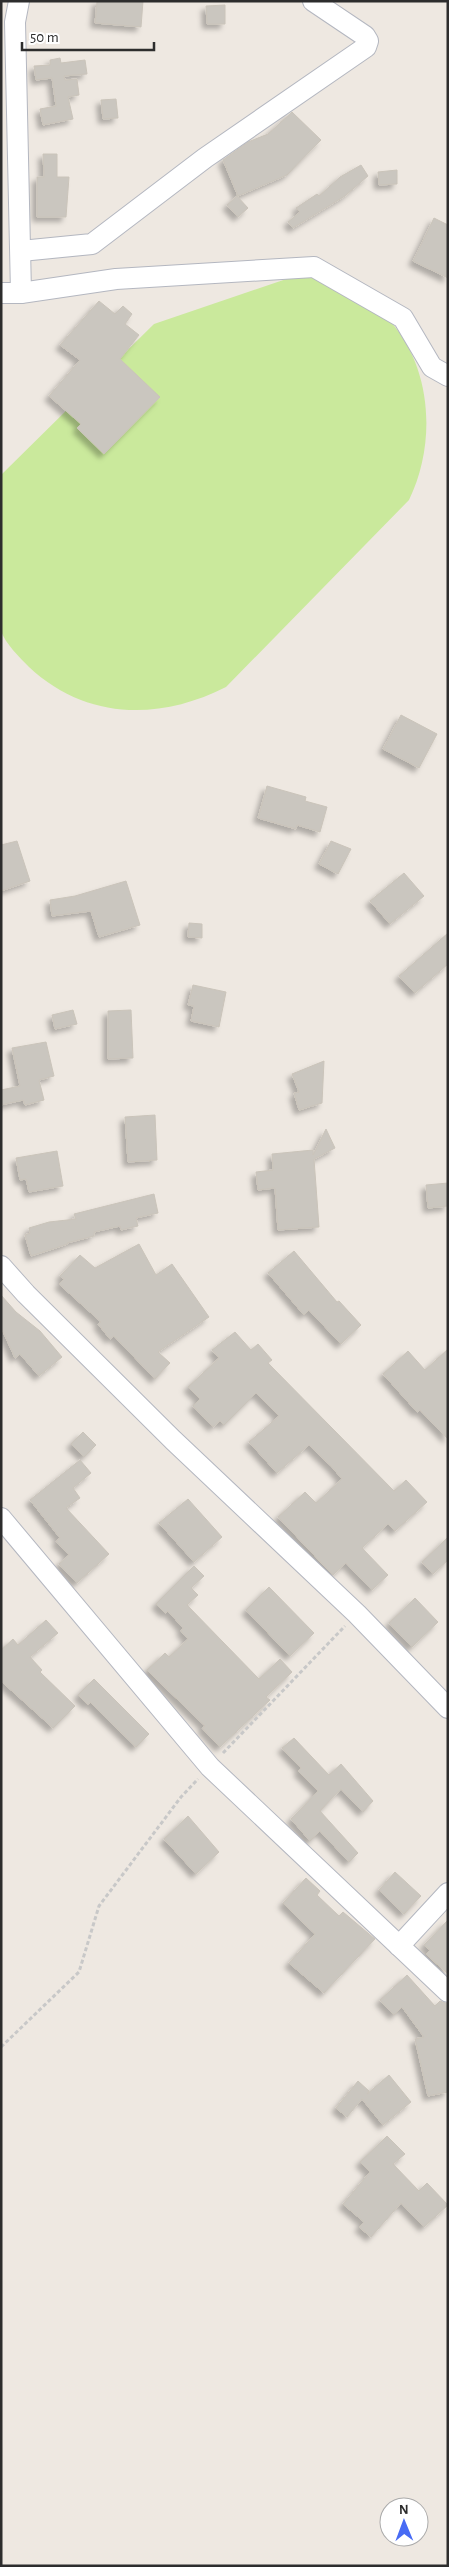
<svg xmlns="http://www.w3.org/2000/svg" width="449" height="2567" font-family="'Alegreya Sans',sans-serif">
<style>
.pitch{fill:#cae99c}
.building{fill:#cac6bf;stroke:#cac4ba;filter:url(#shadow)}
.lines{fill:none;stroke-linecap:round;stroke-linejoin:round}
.minor-casing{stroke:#b4b7c0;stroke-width:22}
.path{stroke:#c8c8c8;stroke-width:3;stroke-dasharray:4 2.5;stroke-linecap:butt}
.minor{stroke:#fff;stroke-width:20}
</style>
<defs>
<filter id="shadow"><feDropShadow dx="-4.5" dy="4.5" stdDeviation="2.5" flood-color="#0004"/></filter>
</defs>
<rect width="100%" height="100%" fill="#eee8e1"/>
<path class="pitch" d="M304 273C325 284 346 296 367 307 374 311 385 315 390 321 433 369 436 445 409 500L226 687C159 721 86 720 29 667 20 658 5 643 1 631 0 619 1 602 1 589 1 551 1 513 1 475L154 324Z"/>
<g class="building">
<polygon points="97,1 143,1 141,27 95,23"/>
<polygon points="225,5 225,24 207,24 206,6"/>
<polygon points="60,58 61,63 85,60 87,74 64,76 65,80 77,79 79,95 68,97 73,119 43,125 40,109 56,106 52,78 36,80 34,66 50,65 50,60"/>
<polygon points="116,99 118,118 103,119 101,100"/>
<polygon points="292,112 321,140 287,175 238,196 223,160 248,142 268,134"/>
<polygon points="43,154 57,154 57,177 69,177 66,217 37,217 37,177 44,177"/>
<polygon points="361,165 368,176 345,196 293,228 288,222 300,212 296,208 317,194 319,196 340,177"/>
<polygon points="397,170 397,184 379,185 378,172"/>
<polygon points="237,196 248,208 238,217 227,205"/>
<polygon points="434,218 448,225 448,278 413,261"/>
<polygon points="99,301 115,314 123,306 132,314 125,324 139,335 120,359 160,397 104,454 77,428 81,424 49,396 80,360 60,345"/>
<polygon points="401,715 437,734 419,768 383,749"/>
<polygon points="267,786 306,797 305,801 327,807 320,832 297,825 296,829 258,818"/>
<polygon points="17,841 30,881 1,891 1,845"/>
<polygon points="331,841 351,849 338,874 319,864"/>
<polygon points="404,873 424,896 390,924 370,901"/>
<polygon points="126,881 140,925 99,937 91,911 52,916 50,900 75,896"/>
<polygon points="189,923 202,924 202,938 188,937"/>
<polygon points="448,933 448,964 415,993 399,976"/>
<polygon points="193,985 226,992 219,1027 191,1021 194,1006 188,1005"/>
<polygon points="73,1010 77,1024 55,1029 52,1015"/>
<polygon points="131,1010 133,1058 108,1059 108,1011"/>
<polygon points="46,1042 54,1076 39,1080 44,1100 25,1105 23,1100 1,1105 1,1090 20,1086 12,1048"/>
<polygon points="324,1061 322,1103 299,1110 294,1093 299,1092 292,1074"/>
<polygon points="155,1115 157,1160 128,1162 125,1117"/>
<polygon points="326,1129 335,1148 314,1159 319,1227 278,1230 275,1188 258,1190 256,1172 273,1170 272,1154 313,1150 313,1155"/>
<polygon points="57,1151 63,1186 29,1192 26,1179 20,1180 16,1158"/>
<polygon points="448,1183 448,1206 428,1208 426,1185"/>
<polygon points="154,1194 158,1213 136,1218 138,1226 121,1230 120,1226 94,1232 94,1236 67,1243 68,1244 31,1256 25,1235 30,1233 29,1228 49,1222 76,1219 74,1214"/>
<polygon points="139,1244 156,1275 172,1264 209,1317 158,1352 170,1363 155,1379 114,1336 110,1339 98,1324 101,1322 59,1284 64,1279 60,1276 80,1255 95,1268"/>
<polygon points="294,1251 337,1302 339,1301 361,1325 341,1344 309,1310 304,1315 268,1273"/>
<polygon points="1,1295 16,1312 40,1331 62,1357 39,1376 20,1354 15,1358 1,1327"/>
<polygon points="235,1332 251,1350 258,1344 272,1360 268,1363 394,1491 406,1480 427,1502 395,1531 388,1524 362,1548 388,1575 372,1590 346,1563 333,1575 278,1517 305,1492 316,1503 342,1479 332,1467 309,1445 277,1473 249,1442 279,1416 256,1393 224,1425 220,1421 213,1427 193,1406 200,1399 188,1387 219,1358 212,1350"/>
<polygon points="448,1349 448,1439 420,1410 417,1412 383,1374 408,1351 425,1370"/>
<polygon points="83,1432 96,1445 84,1457 71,1444"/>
<polygon points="80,1460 91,1473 73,1488 80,1498 66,1508 109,1554 77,1583 59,1564 69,1555 56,1541 60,1538 30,1500"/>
<polygon points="188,1499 222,1537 194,1562 159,1523"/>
<polygon points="448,1537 448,1560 433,1574 422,1562"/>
<polygon points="194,1566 204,1576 191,1588 198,1595 187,1605 259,1679 280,1659 292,1672 266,1697 270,1700 220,1747 202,1728 205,1726 147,1670 165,1653 169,1657 188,1639 181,1631 183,1628 168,1611 165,1613 156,1604"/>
<polygon points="269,1587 314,1633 290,1656 246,1610"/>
<polygon points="415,1598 438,1622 412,1647 389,1623"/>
<polygon points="46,1620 58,1633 30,1657 42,1670 40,1672 75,1706 53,1728 1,1681 1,1650 13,1639 18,1645"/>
<polygon points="94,1679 149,1734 136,1747 90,1702 88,1705 78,1695"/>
<polygon points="294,1738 329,1775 341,1764 373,1801 363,1812 341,1789 320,1811 358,1853 349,1862 320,1831 310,1841 291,1819 318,1791 298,1771 301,1768 282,1748"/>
<polygon points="188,1816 219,1852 196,1874 164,1839"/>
<polygon points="395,1872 421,1896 404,1914 379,1890"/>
<polygon points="306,1878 320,1891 317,1895 339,1916 343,1912 375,1939 324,1993 289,1963 315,1934 283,1903"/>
<polygon points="448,1920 448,1974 426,1954 430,1950 424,1945"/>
<polygon points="407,1975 435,2006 440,2001 448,2004 448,2092 428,2096 415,2039 424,2037 402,2007 394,2015 380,2000"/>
<polygon points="389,2075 411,2102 383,2125 362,2099 347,2117 336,2108 358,2081 369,2091 367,2094"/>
<polygon points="387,2136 405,2154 393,2164 419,2191 427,2183 448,2205 424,2227 401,2203 371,2237 359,2227 364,2222 343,2204 370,2172 360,2162"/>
</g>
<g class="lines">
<defs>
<g id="minor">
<polyline points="19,1 15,22 21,293"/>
<polyline points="21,251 92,244 205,158 366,47 368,41 365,36 313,1"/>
<polyline points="1,293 21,293 116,279 314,267 403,318 432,367 448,376"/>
<polyline points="1,1266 26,1294 173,1440 357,1614 448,1708"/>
<polyline points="1,1518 210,1767 448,1992"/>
<polyline points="399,1946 448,1893"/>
</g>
</defs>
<use href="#minor" class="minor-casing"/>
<g class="path">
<polyline points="223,1753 345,1626"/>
<polyline points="1,2047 79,1972 99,1906 181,1797 198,1779"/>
</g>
<use href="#minor" class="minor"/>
</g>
<rect width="449" height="2567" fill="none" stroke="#2d2d2d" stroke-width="5"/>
<g transform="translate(404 2522) rotate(359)"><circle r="24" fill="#ffffff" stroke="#ababab"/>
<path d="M0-4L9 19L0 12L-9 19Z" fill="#486bf4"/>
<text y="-8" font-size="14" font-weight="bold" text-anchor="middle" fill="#2d2d2d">N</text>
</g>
<path d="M22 42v8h132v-8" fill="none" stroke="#2d2d2d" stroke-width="2.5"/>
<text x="30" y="42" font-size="15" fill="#2d2d2d" stroke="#ffffff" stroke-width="4" paint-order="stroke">50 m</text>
</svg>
